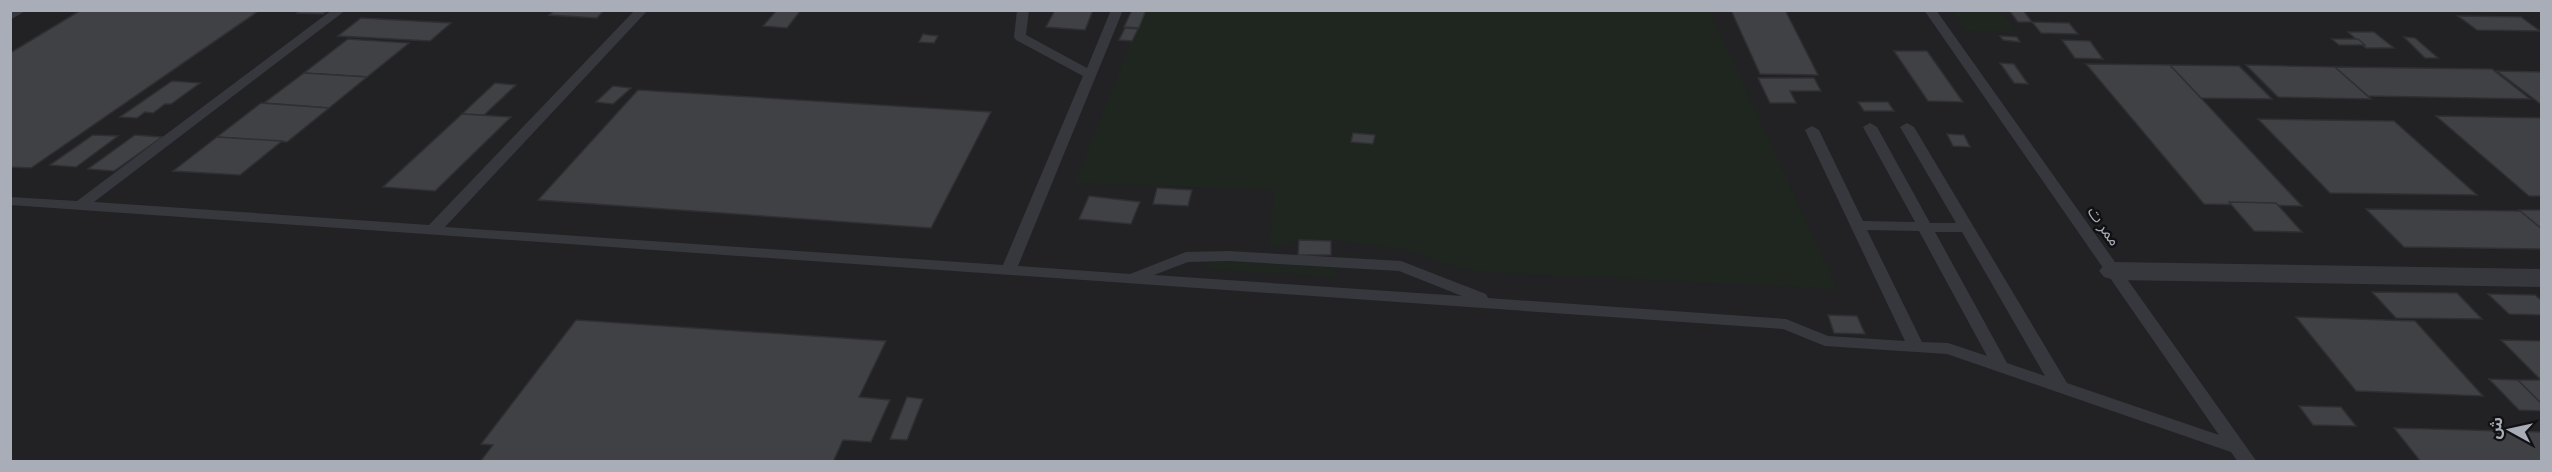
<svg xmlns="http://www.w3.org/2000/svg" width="2552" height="472" font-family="Raleway,'Noto Sans Arabic',sans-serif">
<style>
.built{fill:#222225}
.green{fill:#1e261f}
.building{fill:#404145;stroke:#303034;stroke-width:1.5}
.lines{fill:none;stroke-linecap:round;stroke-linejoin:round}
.lane{fill:#37383d;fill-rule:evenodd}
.street{fill:#37383d;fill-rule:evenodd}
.labels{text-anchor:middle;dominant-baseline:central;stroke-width:5;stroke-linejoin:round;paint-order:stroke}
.street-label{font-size:16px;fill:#a8adb8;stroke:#111113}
</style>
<rect width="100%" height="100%" fill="#161618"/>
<rect class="built" x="11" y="11" width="2530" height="450"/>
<g class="green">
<polygon points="1143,11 1710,11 1837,289 1469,271 1403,249 1332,240 1299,240 1269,248 1274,190 1075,183"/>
<polygon points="1952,11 2000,11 2017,32 1967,31"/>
<polygon points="1216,261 1326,267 1338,270 1334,276 1213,270 1204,265"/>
</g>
<g class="building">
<polygon points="81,10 260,10 31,168 10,167 10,53"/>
<polygon points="300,10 328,10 323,14 297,13"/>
<polygon points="555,10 604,10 597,18 549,15"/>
<polygon points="777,10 801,10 787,28 763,26"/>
<polygon points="1055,10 1093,10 1085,30 1046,27"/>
<polygon points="1132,10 1146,10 1139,28 1124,27"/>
<polygon points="1731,10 1785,10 1818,75 1760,74"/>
<polygon points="2009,10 2023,10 2032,22 2018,22"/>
<polygon points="2458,16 2521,17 2540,31 2477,30"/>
<polygon points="361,18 451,23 430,41 338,36"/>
<polygon points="2032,22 2069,23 2078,34 2041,33"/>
<polygon points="1125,28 1138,29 1132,41 1119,40"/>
<polygon points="2348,32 2374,32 2394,48 2366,48"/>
<polygon points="923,34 928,35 938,36 934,43 919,42"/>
<polygon points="2000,36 2017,37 2020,42 2003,40"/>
<polygon points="2404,37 2415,38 2438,58 2425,58"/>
<polygon points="348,39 409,43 367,77 304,73"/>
<polygon points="2332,39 2358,39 2365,45 2339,45"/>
<polygon points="2062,40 2090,41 2103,59 2075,58"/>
<polygon points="1894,51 1927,51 1963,102 1928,101"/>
<polygon points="2000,63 2014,64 2028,84 2014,83"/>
<polygon points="2086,64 2170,65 2302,206 2204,204"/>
<polygon points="2170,65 2239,66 2272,99 2201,98"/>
<polygon points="2246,65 2335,67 2371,99 2278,97"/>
<polygon points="2335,67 2492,69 2530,99 2368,96"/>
<polygon points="2497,71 2542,72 2542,105"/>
<polygon points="304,73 367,77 329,108 264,103"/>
<polygon points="1758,78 1814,78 1821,91 1790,91 1796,103 1770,103"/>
<polygon points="172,81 200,83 171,104 165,104 153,113 145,112 137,118 120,117"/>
<polygon points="495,83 516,85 484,115 462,114"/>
<polygon points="613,86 631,88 613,104 596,102"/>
<polygon points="638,90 991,112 931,228 538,200"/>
<polygon points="1858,102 1888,102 1894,111 1864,111"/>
<polygon points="261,103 329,108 287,142 217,137"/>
<polygon points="462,114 511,117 435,191 383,187"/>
<polygon points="2436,116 2542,118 2542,196 2529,196"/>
<polygon points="2258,119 2394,121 2477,195 2330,193"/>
<polygon points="1353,133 1375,135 1373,144 1351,142"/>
<polygon points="1947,134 1964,135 1970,147 1953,146"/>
<polygon points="93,135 118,136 76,167 50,165"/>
<polygon points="135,135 162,137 114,171 88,169"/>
<polygon points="217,137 282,141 240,175 173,171"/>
<polygon points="1157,188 1192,190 1188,206 1153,204"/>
<polygon points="1089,196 1140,202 1131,224 1079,219"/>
<polygon points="2229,202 2276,203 2302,232 2254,231"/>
<polygon points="2366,209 2521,211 2542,229 2542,249 2404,247"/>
<polygon points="2519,210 2542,210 2542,229"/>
<polygon points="1299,240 1331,241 1331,255 1298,255"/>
<polygon points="2372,292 2457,293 2482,319 2396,318"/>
<polygon points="2488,294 2535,295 2542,301 2542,315 2509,314"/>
<polygon points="1828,315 1857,316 1865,334 1834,333"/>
<polygon points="2296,317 2415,321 2483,396 2356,391"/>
<polygon points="576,320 886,341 859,397 890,400 871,442 843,440 833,462 480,462 493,445 481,444"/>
<polygon points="2501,340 2542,341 2542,380 2541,380"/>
<polygon points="2489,379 2518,380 2542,404 2542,411 2519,410"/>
<polygon points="2518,380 2542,380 2542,404"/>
<polygon points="907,397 923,399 907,440 890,439"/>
<polygon points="2299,406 2341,407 2356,426 2313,425"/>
<polygon points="2394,428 2542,432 2542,462 2421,462"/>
</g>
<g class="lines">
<g class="lane">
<polygon points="27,10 10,20 12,10"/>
<path d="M332 10H346L94 202 429 225 635 10H648L445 227 1003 265 1083 76 1016 40 1014 37 1017 10H1029L1026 35 1087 68 1111 10H1123L1018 266 1130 274 1186 252 1229 251 1401 261 1486 294 1488 298 1786 319 1828 336 1905 341 1805 130 1812 126 1819 130 1863 221 1915 222 1863 127 1870 123 1877 127 1930 223H1956L1900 127 1907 123 1914 127 2067 383 2219 435 1924 10H1936L2257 462H2238L2231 452 1947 354 1825 346 1783 329 10 205V197L77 201ZM1867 230 1919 231 1987 356 1948 343 1922 342ZM1935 232H1962L2045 376 2007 363ZM1229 261 1399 271 1462 296 1154 275 1188 262Z"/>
</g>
<polygon class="street" points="2114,262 2542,269 2542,287 2114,280 2104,277 2099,271 2104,265"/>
</g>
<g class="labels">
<g class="street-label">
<text transform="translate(2104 226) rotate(55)">ممر ت</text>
</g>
</g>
<rect width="2552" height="472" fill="none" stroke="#a8adb8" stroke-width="24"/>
<g transform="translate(2510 430) rotate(278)" stroke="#111113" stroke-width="4.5" paint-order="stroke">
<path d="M0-4.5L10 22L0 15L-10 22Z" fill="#a8adb8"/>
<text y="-9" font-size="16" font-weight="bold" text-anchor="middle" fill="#a8adb8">ش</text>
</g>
</svg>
